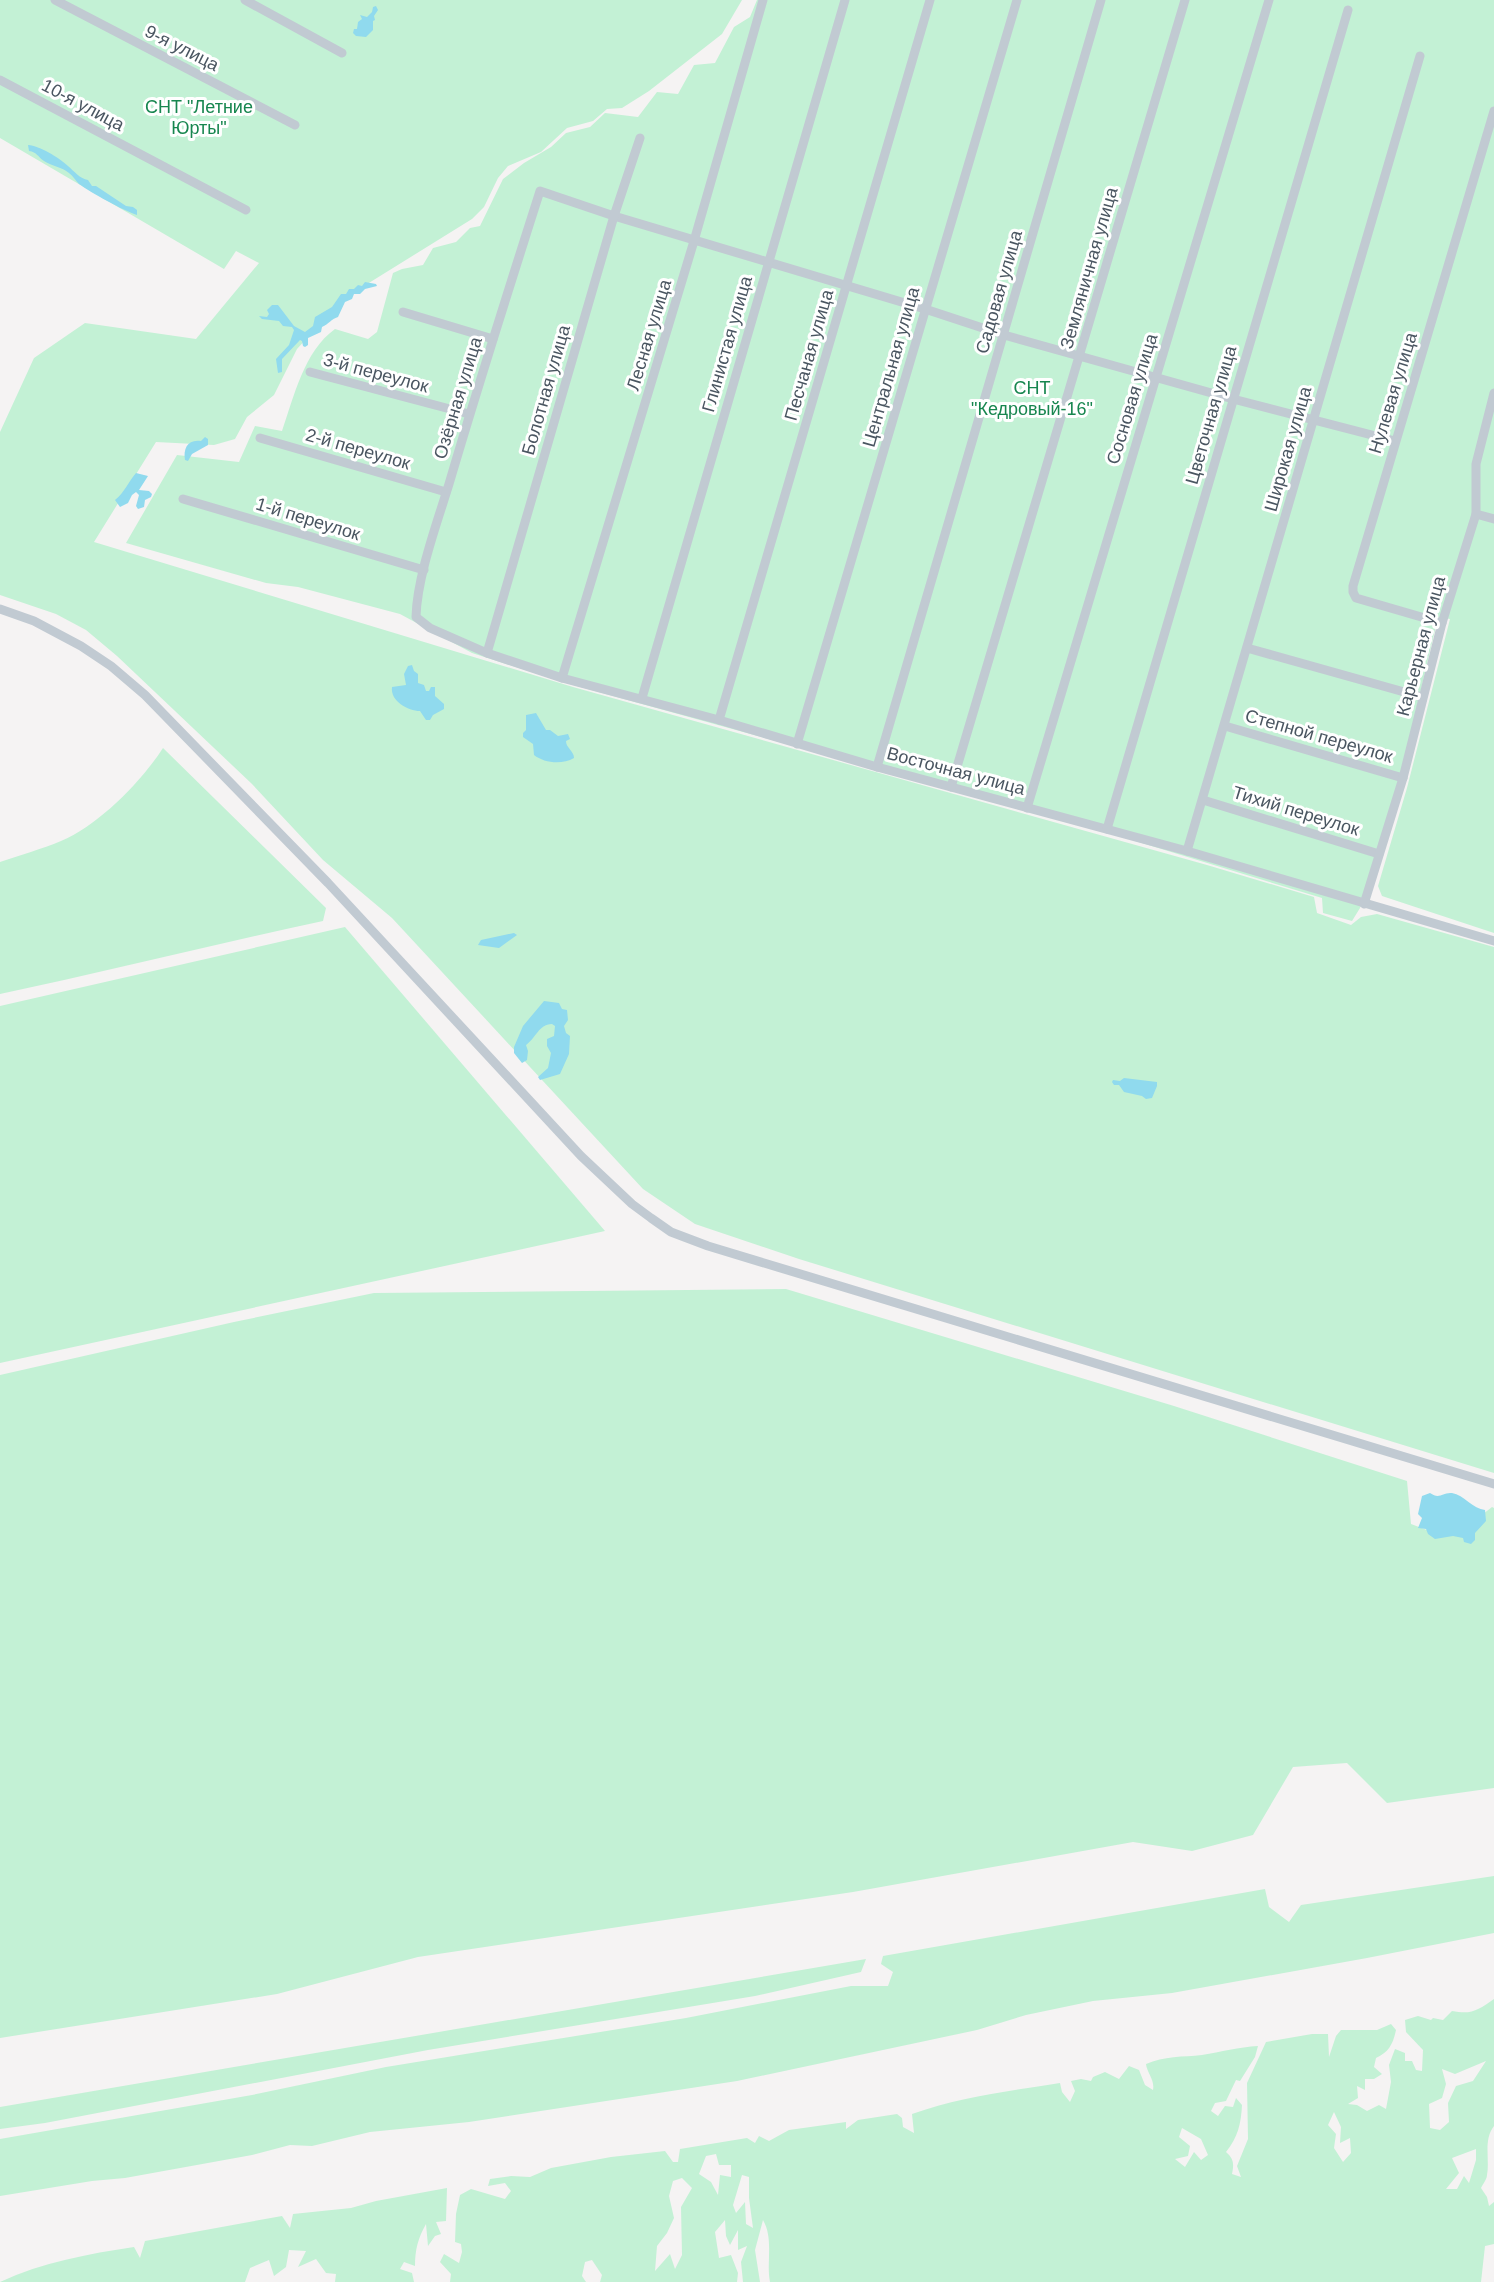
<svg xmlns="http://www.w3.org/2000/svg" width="1494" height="2282" font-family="Arial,sans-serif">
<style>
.green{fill:#c3f1d5;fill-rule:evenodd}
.water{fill:#90daee}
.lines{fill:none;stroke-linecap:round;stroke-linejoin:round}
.minor{stroke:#c1cad2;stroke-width:9}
.labels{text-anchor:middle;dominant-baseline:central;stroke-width:6;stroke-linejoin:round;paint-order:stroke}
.street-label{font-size:18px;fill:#4a5661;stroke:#fff}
.park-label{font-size:18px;fill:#17864f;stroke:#fff}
</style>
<rect width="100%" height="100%" fill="#f5f3f3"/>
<g class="green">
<polygon points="0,0 742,0 722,34 649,91 622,108 607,109 593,121 567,128 541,152 508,166 498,178 484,207 472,219 343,299 297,349 274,395 247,417 235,439 214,445 156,442 94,542 573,687 1207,865 1314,897 1317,913 1351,925 1361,917 1377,914 1494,947 1494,1473 799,1259 695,1224 643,1189 392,918 323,860 252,784 117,656 86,630 56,614 0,595 0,432 34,358 85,323 196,339 259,263 236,251 224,269 0,138"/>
<path d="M757 0H1494V933L1382 896 1378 886 1407 788 1450 619 1438 617 1404 762 1360 908 1352 921 1323 913 1322 898 1109 833 566 683 472 653 400 614 298 587 266 583 126 543 177 455 239 462 255 426 282 431C294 397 304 351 335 329L368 339 377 332 393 273 402 269 423 265 433 248 456 242 470 228 480 226 503 179 524 163 551 147 566 133 590 127 605 113 638 117 657 92 678 94 694 65 715 63 734 27 750 17Z"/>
<path d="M163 748 326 908 323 921C215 944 108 971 0 994V862C20 855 42 849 61 841 99 825 141 782 163 748Z"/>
<polygon points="345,927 605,1231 0,1363 0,1006"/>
<polygon points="786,1289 1174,1406 1407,1481 1411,1524 1435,1533 1464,1529 1492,1507 1494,1508 1494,1788 1387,1803 1347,1763 1293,1767 1253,1835 1192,1851 1133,1842 853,1892 418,1957 277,1994 0,2038 0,1375 234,1322 374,1293"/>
<polygon points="1494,1876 1494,1933 1367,1958 1172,1993 1093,2001 1026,2015 977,2030 737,2081 469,2122 370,2132 312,2146 290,2145 252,2155 125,2178 92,2181 0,2196 0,2139 252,2095 386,2067 686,2018 851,1986 888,1986 893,1972 881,1964 883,1956 1265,1889 1269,1907 1289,1922 1301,1905"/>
<polygon points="866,1959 861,1972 755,1996 428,2050 45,2123 0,2129 0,2107"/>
<path d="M1494 1999V2126C1483 2140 1490 2159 1487 2175 1487 2179 1483 2184 1481 2188L1487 2197 1489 2206 1494 2202V2244L1485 2246 1481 2282H770C766 2262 774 2239 763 2220L755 2250 760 2282H743L741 2262 747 2246 738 2250V2230L730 2245 726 2236 725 2220 715 2232 719 2258 731 2255 738 2273 737 2282H600L602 2275 592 2260 585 2262 582 2276 586 2282H450L451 2274 440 2262 444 2254 459 2263 462 2252 461 2244 455 2242 456 2214 460 2195 471 2189 505 2199 511 2191 505 2183 488 2186 490 2179 511 2176 530 2177 551 2168 611 2157 665 2151 673 2162H678L680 2149 747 2138 755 2143 759 2136 769 2141 789 2130 846 2122V2129L858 2120 897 2114 902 2118 903 2127 914 2133 912 2114C960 2097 1010 2091 1060 2083L1062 2092 1070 2102 1075 2091 1071 2081 1081 2079 1091 2081 1093 2077 1105 2072 1119 2079 1129 2066 1139 2070 1145 2085 1153 2090C1155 2080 1147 2073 1146 2064 1164 2056 1183 2057 1202 2055 1221 2052 1239 2047 1258 2046L1255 2057 1240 2081 1236 2080 1226 2101 1215 2103 1211 2111 1218 2116 1225 2106 1233 2107 1236 2098 1242 2105C1241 2124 1238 2137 1226 2152 1234 2159 1234 2164 1232 2174L1241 2177 1237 2166 1248 2139 1247 2083 1266 2042 1312 2034H1328L1329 2057 1336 2036 1341 2030H1377L1391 2024 1396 2030C1393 2044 1389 2052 1376 2058L1374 2067 1382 2074 1374 2079H1365V2090L1357 2086 1358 2098 1348 2104 1357 2105 1367 2111 1379 2105 1386 2109 1391 2082 1389 2065 1395 2049 1405 2053V2061H1412L1416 2070 1422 2071 1423 2050 1406 2032 1405 2020 1418 2016 1431 2020 1433 2018 1443 2020 1452 2011C1472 2015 1478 2010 1494 1999ZM1486 2061 1473 2081 1456 2086 1448 2103 1449 2122 1440 2130 1430 2128 1429 2104 1442 2098 1446 2084 1442 2069 1455 2074ZM1334 2112 1341 2127 1340 2143 1350 2138 1351 2153 1343 2162 1334 2148 1336 2134 1328 2125ZM1182 2128 1201 2139 1208 2155 1201 2160 1194 2152 1185 2167 1175 2159 1188 2156 1190 2146 1179 2137ZM1476 2149V2160L1469 2183 1464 2176 1457 2189H1446L1459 2173 1452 2158ZM716 2154 719 2165H731V2177L720 2175 718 2195 711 2182 699 2174 706 2156ZM742 2175 749 2177V2198L753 2228 746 2224 745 2202 736 2213 733 2205ZM682 2178 692 2188 681 2207 682 2255 675 2269 670 2254 655 2271 657 2246 667 2233 674 2218 669 2196 673 2181Z"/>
<path d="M447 2188 446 2221 436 2222 441 2234 435 2236 428 2246 426 2224C418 2238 415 2250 415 2266L404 2262 400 2269 412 2273 414 2282H335L336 2274 326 2273 316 2259 298 2267 306 2251 289 2250 286 2267 274 2276 269 2260 250 2268 245 2282H0C43 2262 88 2254 134 2247L140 2258 145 2241 282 2216 290 2228 293 2214 351 2208 376 2201Z"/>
</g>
<g class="water">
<polygon points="376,6 378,10 374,16 375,20 373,21 373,30 366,37 356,36 353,33 354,29 357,29 358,22 362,19 360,15 367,17 372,12 373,7"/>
<path d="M28 145C40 146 58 157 68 166 74 171 80 179 88 180L92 186H96L126 206 133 207 137 210V215C124 211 90 192 79 184 76 181 73 176 69 173 62 167 52 166 44 161 38 157 37 152 29 151Z"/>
<path d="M365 282 376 284 377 286 365 289 360 294H354L352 299 345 302 338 317C331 319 329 324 322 327L321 332 308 338V345L305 347 303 346 302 341 300 340 282 359V372L278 373 276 359 289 345 294 330 292 327 283 326 279 321 262 319 259 316 267 317 269 314 267 310 272 305H278L294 326 305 332 313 326 315 317 332 307 341 294H346L349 289H354L358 285 362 286Z"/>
<path d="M205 437 208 439V445L192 454 188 461 185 460C183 448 188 439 201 441Z"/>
<path d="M136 473 148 476 139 490 149 491 152 494 151 497 145 500 144 507 138 509 136 506 139 495 136 492 132 495 128 503 120 507 115 500C125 492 128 482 136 473Z"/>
<path d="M412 665 414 671 418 674V683L424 685 426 691H429L431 687H435V696L444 704V709L433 715 430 720H426L420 711C408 711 390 701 392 687L406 685 404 674 408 666Z"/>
<path d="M536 713 546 730H550L558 736 568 734 570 739 566 741C566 748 574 751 574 758 562 765 544 763 534 755L533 744 523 737V733L526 730V715Z"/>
<polygon points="514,933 517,935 499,948 478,945 481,940"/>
<path d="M544 1001 559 1003 562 1009 567 1010 568 1020 564 1026 566 1033 570 1036 569 1054 560 1074 540 1080 538 1077 548 1068 551 1053 547 1046V1039L554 1036 555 1026 552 1024C538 1025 537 1037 526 1045L528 1051 527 1060 522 1063 514 1053V1047L523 1026Z"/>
<polygon points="1124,1078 1157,1082 1157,1086 1152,1098 1146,1099 1142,1096 1124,1092 1119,1085 1114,1085 1112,1082 1113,1080 1120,1081"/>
<path d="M1430 1493C1440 1500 1442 1492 1452 1493 1464 1495 1473 1509 1485 1510L1486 1521 1475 1533V1540L1471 1544 1464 1542 1463 1538 1453 1536 1435 1539 1428 1534 1426 1529 1418 1528 1422 1518 1418 1514 1422 1496Z"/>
</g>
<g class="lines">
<g class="minor">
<polyline points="55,0 295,125"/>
<polyline points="245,0 342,53"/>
<polyline points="0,80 246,210"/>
<polyline points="403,312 493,339"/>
<polyline points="310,372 469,414"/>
<polyline points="260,438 446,492"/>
<path d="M1395 441 1233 399 1004 335 925 309 614 216 540 191C509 288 478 386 449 484 437 523 417 577 416 617L430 628 487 653 562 678 719 720 877 767 1187 851 1494 941"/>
<polyline points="183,499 424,570"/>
<polyline points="1476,514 1494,519"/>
<polyline points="0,609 34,621 81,646 111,666 145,695 328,883 581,1156 632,1204 651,1218 671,1232 708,1246 1494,1484"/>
<polyline points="1442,623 1356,598 1353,592 1353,586 1494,111"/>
<polyline points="1247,648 1422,697"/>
<polyline points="487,653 614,216 640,138"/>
<polyline points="562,678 694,241 763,0"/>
<polyline points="642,698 845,0"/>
<polyline points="719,720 930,0"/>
<polyline points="1225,726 1403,778"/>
<polyline points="797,744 1017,0"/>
<polyline points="877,767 1101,0"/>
<polyline points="951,787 1185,0"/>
<polyline points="1203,800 1379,854"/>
<polyline points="1027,808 1269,0"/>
<polyline points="1107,829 1348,10"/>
<polyline points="1187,851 1420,56"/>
<polyline points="1364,904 1403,778 1442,623 1476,514 1476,464 1494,393"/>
</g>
</g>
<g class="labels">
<g class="street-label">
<text transform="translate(182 48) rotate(27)">9-я улица</text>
<text transform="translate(83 105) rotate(28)">10-я улица</text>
<text transform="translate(1089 268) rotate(-74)">Земляничная улица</text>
<text transform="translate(999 292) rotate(-74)">Садовая улица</text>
<text transform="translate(649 335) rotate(-73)">Лесная улица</text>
<text transform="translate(727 344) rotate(-74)">Глинистая улица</text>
<text transform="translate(809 355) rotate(-74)">Песчаная улица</text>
<text transform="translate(891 367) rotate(-74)">Центральная улица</text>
<text transform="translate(376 373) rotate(15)">3-й переулок</text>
<text transform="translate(546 390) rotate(-74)">Болотная улица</text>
<text transform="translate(1393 393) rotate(-73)">Нулевая улица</text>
<text transform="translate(458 398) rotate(-73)">Озёрная улица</text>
<text transform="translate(1132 399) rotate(-73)">Сосновая улица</text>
<text transform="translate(1211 415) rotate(-74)">Цветочная улица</text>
<text transform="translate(358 449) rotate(16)">2-й переулок</text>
<text transform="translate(1288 449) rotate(-74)">Широкая улица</text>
<text transform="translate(308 519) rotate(17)">1-й переулок</text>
<text transform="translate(1421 646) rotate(-75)">Карьерная улица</text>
<text transform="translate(1319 736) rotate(16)">Степной переулок</text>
<text transform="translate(956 771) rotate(15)">Восточная улица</text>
<text transform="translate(1296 811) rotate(17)">Тихий переулок</text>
</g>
<g class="park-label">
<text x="199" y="107">СНТ "Летние<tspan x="199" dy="21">Юрты"</tspan></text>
<text x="1032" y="388">СНТ<tspan x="1032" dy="21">"Кедровый-16"</tspan></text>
</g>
</g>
</svg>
